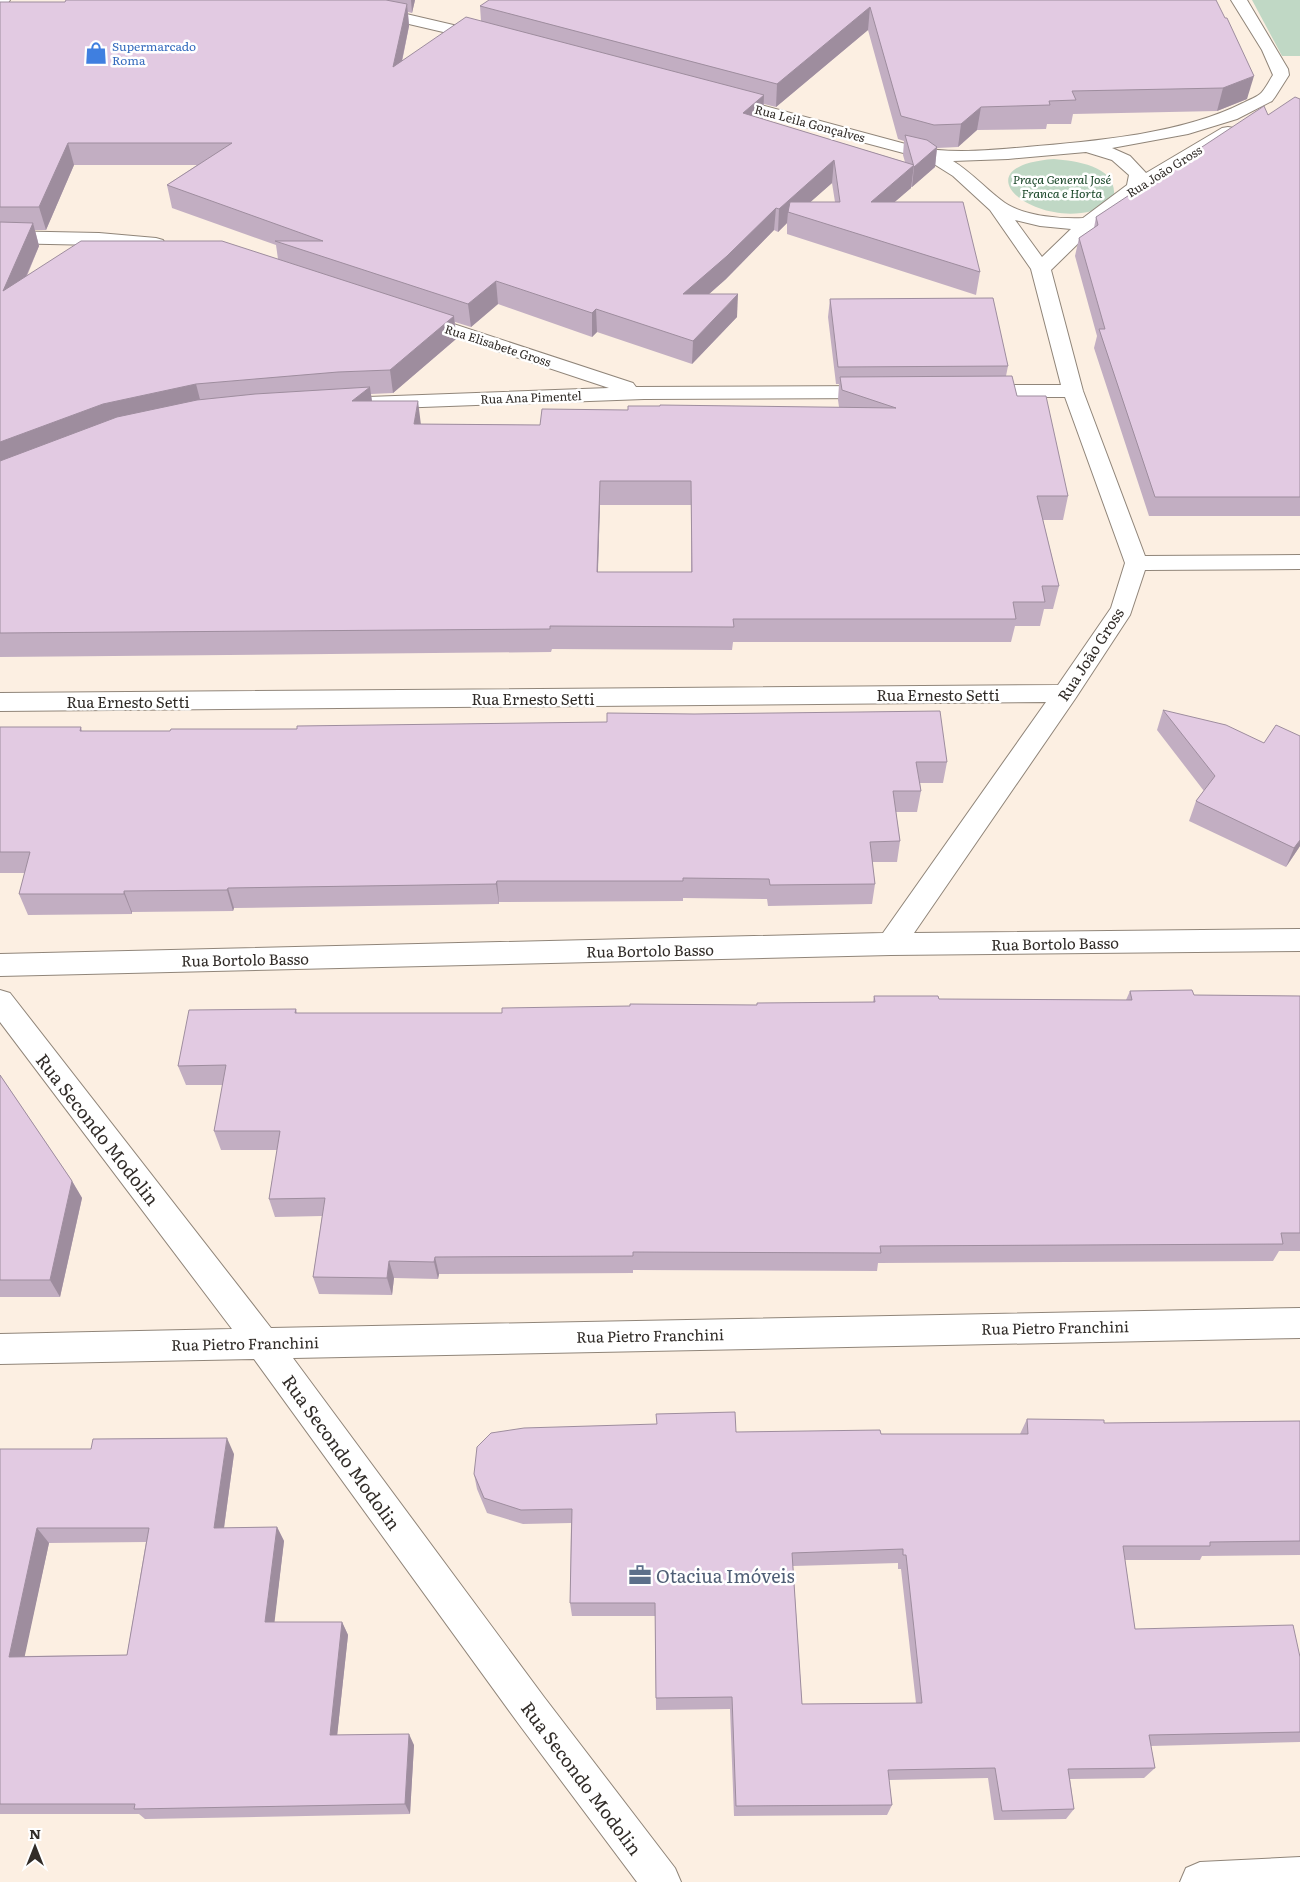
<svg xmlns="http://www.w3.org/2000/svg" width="1300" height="1882" font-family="Literata,serif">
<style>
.green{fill:#c0d8c5}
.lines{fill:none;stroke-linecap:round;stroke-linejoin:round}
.minor-casing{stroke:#908579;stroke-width:2}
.minor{fill:#fff;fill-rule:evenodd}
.wall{fill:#c2aec2;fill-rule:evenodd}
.shaded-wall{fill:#9e8d9e}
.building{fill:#e2cae2;stroke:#9e8d9e;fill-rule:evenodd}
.labels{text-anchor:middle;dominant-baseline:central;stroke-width:5;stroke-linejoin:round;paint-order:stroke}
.far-shop-label{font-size:12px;fill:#366cbe;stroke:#fff;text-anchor:start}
.far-street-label{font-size:12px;fill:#312c28;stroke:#fff}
.far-park-label{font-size:12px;font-style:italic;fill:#194628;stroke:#fff}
.street-label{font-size:15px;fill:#312c28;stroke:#fff}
.near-street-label{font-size:18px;fill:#312c28;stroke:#fff}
.near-service-label{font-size:18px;fill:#4e5e75;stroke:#fff;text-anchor:start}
</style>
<rect width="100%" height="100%" fill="#fcefe2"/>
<g class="green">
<polygon points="1252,0 1300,0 1300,56 1282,56"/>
<path d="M1054 159C1077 161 1117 166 1114 196 1107 201 1099 208 1092 211 1030 227 960 166 1054 159Z"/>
</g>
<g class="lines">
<defs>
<g id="minor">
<polygon points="0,0 10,0 8,3 0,5"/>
<path d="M1231 0H1247L1288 69 1289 75 1275 97 1272 101 1237 119 1188 134 1112 148 1130 156 1146 173 1222 128 1228 127 1234 128 1237 132 1234 136 1141 191 1094 228 1051 270 1083 391 1145 556 1300 555V569L1145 570 1130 615 1075 699 914 933 1300 929V951L891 955 0 976V954L883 933 1046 702 0 711V693L1058 685 1111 608 1125 563 1065 397H977L970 395 967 391 970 387 977 385H1061L1031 269 990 210 953 176 926 159 722 105 720 101 722 97 728 96 913 146C950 155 990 150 1027 147 1095 141 1182 134 1243 103 1248 100 1255 98 1260 94 1265 90 1269 81 1273 75L1262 50ZM1086 152 1112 160 1129 175 1127 185 1083 218C1059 219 1020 216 1001 200 984 187 971 172 953 161L1008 159ZM1015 220 1040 226 1071 229 1042 257Z"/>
<polygon points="372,6 492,34 494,37 492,40 486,42 366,14 364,11 366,8"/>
<polygon points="0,231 99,233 156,238 163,240 165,244 163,248 156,250 99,245 0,243"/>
<polygon points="420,313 633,383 636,387 877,386 884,388 887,392 884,396 877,398 644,399 368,409 361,407 358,403 361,399 368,397 609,388 413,323 410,319 413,315"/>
<polygon points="0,990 10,993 271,1328 1300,1308 1300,1338 293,1358 544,1697 675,1868 681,1882 637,1882 518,1723 254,1359 0,1364 0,1334 232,1329 0,1022"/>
<polygon points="1300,1857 1300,1882 1180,1882 1186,1868 1200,1862"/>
</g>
</defs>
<use href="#minor" class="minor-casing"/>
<use href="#minor" class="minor"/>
</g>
<g class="wall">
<path d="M66 0H415L412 13 408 12 409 26 402 62 481 21 480 6 1216 0 1247 99 1217 111 1073 114 1071 124H1047L1046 129 977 130 958 147 937 148 935 167 912 187H911V188L894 202 980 272 976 295 787 234V223L778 232 774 230 726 279 709 294 737 317 692 364 597 332 592 337 498 304 471 327 455 322 456 339 393 393 371 394 372 401 421 424 540 425 628 410 839 407 838 400 839 384H836L828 317 830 299 1008 366 1006 376 1068 496 1063 520H1043L1059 586 1053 609H1044L1040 626H1015L1011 642H733L732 650 552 649 551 652 0 657V2H65ZM868 30 898 139 904 141 903 155 905 162 762 119 763 118 764 104 776 107ZM74 165H197L167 185 172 208 276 245 278 259 27 276 39 246 35 230H46ZM832 183 835 202H810ZM600 505H691V572H598Z"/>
<polygon points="1300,99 1300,516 1149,516 1094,348 1097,336 1075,256 1079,238 1094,228 1096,217 1268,115"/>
<polygon points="1163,710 1300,846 1286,867 1189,821 1196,801 1204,791 1157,730"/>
<polygon points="0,727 81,727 82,731 947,762 943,783 920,783 921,791 917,812 896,812 900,841 897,862 872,862 875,884 872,904 768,906 767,899 683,898 683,901 499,902 499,904 234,908 233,911 132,912 132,914 28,915 19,894 25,873 0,873"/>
<polygon points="1130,991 1194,995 1300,996 1300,1251 1279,1251 1273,1261 878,1263 877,1271 633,1270 633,1273 439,1274 438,1279 394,1278 392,1295 319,1294 313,1277 322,1216 275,1217 269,1199 277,1150 221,1150 214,1131 223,1085 186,1085 178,1066 296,1009 297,1013 502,1013 873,1002 874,996 939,999 1126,1000"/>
<polygon points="0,1075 72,1181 82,1198 60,1297 0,1297"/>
<path d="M1027 1419 1104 1423 1300 1421V1555L1202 1556 1200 1560H1125L1135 1629 1300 1657V1742L1151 1746 1155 1768 1144 1778 1070 1779 1074 1809 1066 1819 994 1820 988 1778 889 1780 892 1805 887 1815 734 1816 730 1709 656 1710 655 1616H572L570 1603 571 1523 523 1524 487 1513 477 1489 474 1474 736 1432 881 1434H1020ZM898 1563V1569H901L916 1703 802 1704 793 1566Z"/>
<path d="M0 1449 234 1454 224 1528 277 1527 284 1541 274 1622H342L348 1635 337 1735 414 1745 410 1814 145 1819 139 1814H0ZM146 1542 127 1655 24 1656 49 1543Z"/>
</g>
<g class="shaded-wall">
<polygon points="411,0 415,0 412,13"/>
<polygon points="407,4 409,26 396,89 393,67"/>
<polygon points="870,7 868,30 776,107 777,84"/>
<polygon points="1254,76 1247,99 1217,111 1223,88"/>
<polygon points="764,95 763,118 742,135 743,113"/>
<polygon points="981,107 977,130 958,147 961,124"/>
<polygon points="68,143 74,165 46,230 39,207"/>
<polygon points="937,147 935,167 912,187 914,167"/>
<polygon points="834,160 832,183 797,214 788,212 787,223 778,232 779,209"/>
<polygon points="914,165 911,188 868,225 871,202"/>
<polygon points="776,208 774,230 726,279 683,317 683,294"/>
<polygon points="33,223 39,246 10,314 3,291"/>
<polygon points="496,281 498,304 471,327 468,304"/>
<polygon points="738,294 737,317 692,364 693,341"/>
<polygon points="596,309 597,332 592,337 592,313"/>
<polygon points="454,316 456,339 393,393 390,370"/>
<polygon points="196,384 202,407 0,469 0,442 103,404"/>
<polygon points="370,387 373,410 352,401"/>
<polygon points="418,401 421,425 414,424"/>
<polygon points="600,481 600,505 597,595 597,572"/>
<polygon points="1300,840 1300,846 1286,867 1294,848"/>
<polygon points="497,881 499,902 499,904 496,884"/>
<polygon points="228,888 234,908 233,911 227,890"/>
<polygon points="124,891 132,912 132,914 124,894"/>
<polygon points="72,1181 82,1198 60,1297 50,1280"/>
<polygon points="435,1257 439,1274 438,1279 434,1262"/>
<polygon points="389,1261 394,1278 392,1295 387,1278"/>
<polygon points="227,1438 234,1454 222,1542 214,1528"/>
<polygon points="277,1527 284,1541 273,1635 265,1622"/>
<polygon points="37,1528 49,1543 22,1669 9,1657"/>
<polygon points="342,1622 348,1635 336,1746 330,1735"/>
<polygon points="409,1734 414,1745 410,1814 405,1804"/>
</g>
<g class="building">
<polygon points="66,0 386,0 407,4 393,67 466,17 764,95 743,113 914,165 871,202 963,202 980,272 788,212 790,202 840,202 834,160 779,209 776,208 727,256 683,294 738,294 693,341 596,309 592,313 496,281 468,304 275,241 323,241 167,185 232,143 68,143 39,207 0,207 0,2 65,2"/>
<polygon points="489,0 1216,0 1225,18 1227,18 1254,76 1223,88 1072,91 1076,100 1049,101 1050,105 981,107 961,124 934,125 901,116 870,7 777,84 480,6"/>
<polygon points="1295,97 1300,99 1300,497 1155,497 1099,329 1105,329 1079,238 1098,225 1096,217 1264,106 1268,115"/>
<polygon points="905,135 927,140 937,147 914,167"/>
<polygon points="0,222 33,223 3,291 81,241 222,241 454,316 390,370 338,372 196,384 103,404 0,442"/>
<polygon points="993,298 1008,366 838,367 830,299"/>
<path d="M1012 376 1017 396H1046L1068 496H1037L1059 586H1042L1045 602H1013L1016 619H733L734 627 550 626V629L0 633V461L117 417 197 400 255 394 370 387 352 401H418L414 424 540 425 542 409 628 410V406H660V405L896 408 842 390 840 377ZM600 481H691L692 572H597Z"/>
<polygon points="1163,710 1226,725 1264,743 1276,725 1300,736 1300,840 1294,848 1196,801 1215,776"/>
<polygon points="940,711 947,762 916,762 921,791 893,791 900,841 870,842 875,884 770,885 769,879 683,878 683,881 497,881 496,884 228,888 227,890 124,891 124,894 19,894 30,852 0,852 0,727 81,727 80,731 170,731 171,729 297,729 297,726 607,722 607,713 694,714"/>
<polygon points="1192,990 1194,995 1300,996 1300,1233 1281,1233 1283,1244 880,1246 881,1253 633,1252 633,1256 435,1257 434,1262 389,1261 387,1278 313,1277 325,1198 269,1199 280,1131 214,1131 226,1065 178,1066 189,1010 296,1009 295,1013 502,1013 502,1008 630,1006 630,1004 757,1005 757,1003 875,1002 874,996 938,996 939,999 1132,1000 1130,991"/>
<polygon points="0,1075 72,1181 50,1280 0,1280"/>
<path d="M735 1412 736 1432 880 1430 881 1434H1028L1027 1419 1104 1420V1423L1300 1421V1541L1210 1542V1546H1123L1135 1629 1293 1625 1300 1657V1732L1149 1735 1155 1768 1068 1769 1074 1809 1002 1811 995 1768 888 1770 892 1805 736 1806 732 1697 656 1698 655 1603H570L572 1509 521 1510 484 1498 474 1474 477 1447 491 1433 524 1428 657 1424 656 1414ZM903 1549V1555H906L922 1703 802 1704 792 1553Z"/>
<path d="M227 1438 214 1528 277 1527 265 1622H342L330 1735 409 1734 405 1804 134 1809 135 1804H0V1449H91L93 1439ZM37 1528H149L127 1655 9 1657Z"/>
</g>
<defs>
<symbol id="shop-bare" viewBox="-9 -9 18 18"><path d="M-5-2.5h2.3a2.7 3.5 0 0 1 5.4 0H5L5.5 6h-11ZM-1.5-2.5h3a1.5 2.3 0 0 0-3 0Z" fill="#3f7fe0" stroke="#fff" stroke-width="2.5" paint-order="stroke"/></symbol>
<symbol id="office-bare" viewBox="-9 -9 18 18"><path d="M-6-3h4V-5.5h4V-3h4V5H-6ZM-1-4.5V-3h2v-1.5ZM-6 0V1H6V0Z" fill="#5c6f8a" stroke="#fff" stroke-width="2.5" paint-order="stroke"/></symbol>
</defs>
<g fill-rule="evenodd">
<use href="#shop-bare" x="80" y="37" width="32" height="32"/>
<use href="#office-bare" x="624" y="1559" width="32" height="32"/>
</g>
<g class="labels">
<g class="far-shop-label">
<text x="112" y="46">Supermarcado<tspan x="112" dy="14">Roma</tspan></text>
</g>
<g class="far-street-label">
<text transform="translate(810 123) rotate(15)">Rua Leila Gonçalves</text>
<text transform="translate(1164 171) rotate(-32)">Rua João Gross</text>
<text transform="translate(498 345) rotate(18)">Rua Elisabete Gross</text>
<text transform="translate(531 397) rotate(-2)">Rua Ana Pimentel</text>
</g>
<g class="far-park-label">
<text x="1062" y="179">Praça General José<tspan x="1062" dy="14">Franca e Horta</tspan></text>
</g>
<g class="street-label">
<text transform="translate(1090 654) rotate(-57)">Rua João Gross</text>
<text x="938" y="694">Rua Ernesto Setti</text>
<text x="533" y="698">Rua Ernesto Setti</text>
<text x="128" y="701">Rua Ernesto Setti</text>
<text transform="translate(1055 943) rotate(-1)">Rua Bortolo Basso</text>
<text transform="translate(650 950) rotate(-1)">Rua Bortolo Basso</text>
<text transform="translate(245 959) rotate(-1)">Rua Bortolo Basso</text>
<text transform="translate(1055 1327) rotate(-1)">Rua Pietro Franchini</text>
<text transform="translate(650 1335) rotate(-1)">Rua Pietro Franchini</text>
<text transform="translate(245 1343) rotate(-1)">Rua Pietro Franchini</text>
</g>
<g class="near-street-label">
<text transform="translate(98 1129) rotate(52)">Rua Secondo Modolin</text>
<text transform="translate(342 1452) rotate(54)">Rua Secondo Modolin</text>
<text transform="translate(582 1778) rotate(53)">Rua Secondo Modolin</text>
</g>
<g class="near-service-label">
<text x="656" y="1575">Otaciua Imóveis</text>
</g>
</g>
<g transform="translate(35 1847)" stroke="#ffffff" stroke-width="4" paint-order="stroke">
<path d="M0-4L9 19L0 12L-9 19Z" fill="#312c28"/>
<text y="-8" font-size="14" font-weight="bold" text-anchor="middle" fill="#312c28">N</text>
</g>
</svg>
